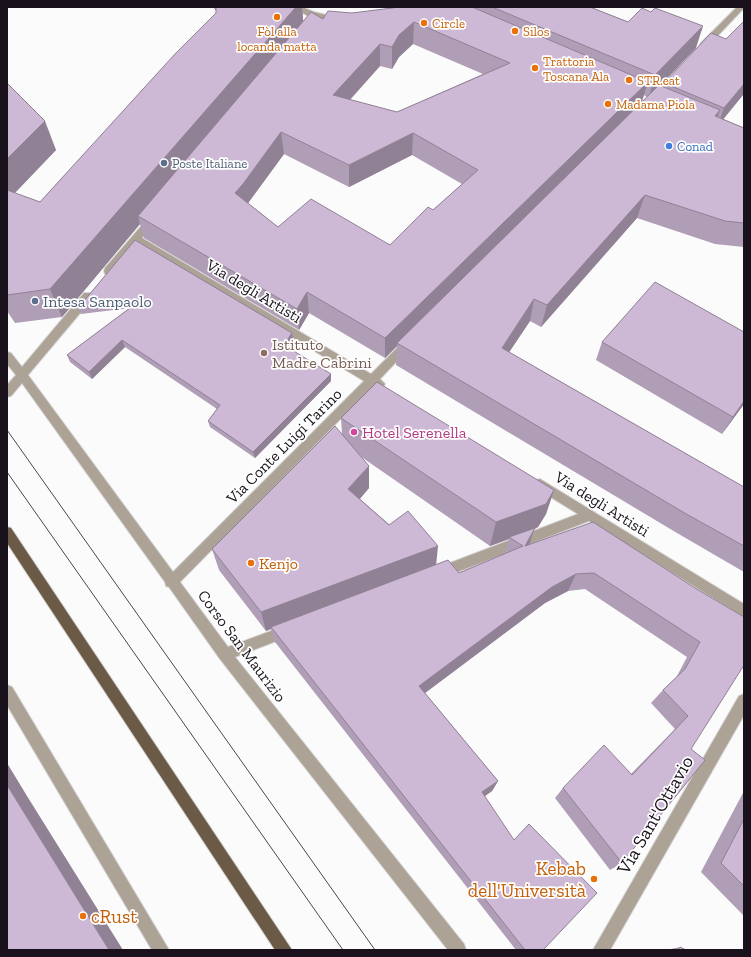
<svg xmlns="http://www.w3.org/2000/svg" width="751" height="957" font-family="'Zilla Slab',serif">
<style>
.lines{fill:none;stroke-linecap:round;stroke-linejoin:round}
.minor-casing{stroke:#d7d6d7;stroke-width:2}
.major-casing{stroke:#d7d6d7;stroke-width:2}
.minor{fill:#aca296;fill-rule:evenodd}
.major{fill:#6b5a45;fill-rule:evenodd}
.tram{stroke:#4c464e;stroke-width:1}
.wall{fill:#b09eb7;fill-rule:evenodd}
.shaded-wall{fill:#908195}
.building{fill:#cdb8d5;stroke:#908195;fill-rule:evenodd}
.food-dot{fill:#e8710a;stroke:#fff;stroke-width:1.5}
.shop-dot{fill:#3f7fe0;stroke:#fff;stroke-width:1.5}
.service-dot{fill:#5c6f8a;stroke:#fff;stroke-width:1.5}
.education-dot{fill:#8d6e63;stroke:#fff;stroke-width:1.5}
.hotel-dot{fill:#d1479c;stroke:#fff;stroke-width:1.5}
.labels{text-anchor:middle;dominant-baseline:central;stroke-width:3.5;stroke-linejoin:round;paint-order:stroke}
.far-food-label{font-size:13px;fill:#c56008;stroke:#fff;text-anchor:start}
.far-shop-label{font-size:13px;fill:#366cbe;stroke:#fff;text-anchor:start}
.far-service-label{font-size:13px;fill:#4e5e75;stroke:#fff;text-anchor:start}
.street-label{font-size:16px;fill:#19121c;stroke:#fff}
.service-label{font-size:16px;fill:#4e5e75;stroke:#fff;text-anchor:start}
.education-label{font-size:16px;fill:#785e54;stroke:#fff;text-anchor:start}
.hotel-label{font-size:16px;fill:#b23c85;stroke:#fff;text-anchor:start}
.food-label{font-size:16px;fill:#c56008;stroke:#fff;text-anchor:start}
.near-street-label{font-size:19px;fill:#19121c;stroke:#fff}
.near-food-label{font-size:19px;fill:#c56008;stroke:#fff;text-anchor:end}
</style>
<rect width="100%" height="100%" fill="#fbfbfb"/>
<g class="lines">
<defs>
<g id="minor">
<polygon points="292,7 302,7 314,12 343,19 344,21 340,23 308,16"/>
<polygon points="737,7 744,7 744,8 707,47 701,47 700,45 701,43"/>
<polygon points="152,216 157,219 142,238 371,374 404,341 408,340 412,341 413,344 380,379 385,384 383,387 379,388 373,386 180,582 228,647 287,625 292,627 294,631 292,635 235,657 464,944 466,950 448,950 220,659 169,587 166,586 165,582 22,383 11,396 7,397 7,385 16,375 7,364 7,352 11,353 22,367 84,293 92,293 93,296 92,299 28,375 173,572 364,381 137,244 113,274 105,274 104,271 105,268 149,217"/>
<polygon points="540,479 744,604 744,617 589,521 439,579 434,577 433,573 434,569 578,514 536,488 534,484 536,480"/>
<polygon points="7,685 12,687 169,950 152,950 7,705"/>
<polygon points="744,694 744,715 610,950 593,950 739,696"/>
</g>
<polygon id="major" points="7,527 11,528 292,950 275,950 7,543"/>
</defs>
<use href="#minor" class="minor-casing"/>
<use href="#major" class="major-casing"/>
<use href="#minor" class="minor"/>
<use href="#major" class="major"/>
<g class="tram">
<polyline points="7,430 375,950"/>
<polyline points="7,472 343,950"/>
</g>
</g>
<g class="wall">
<path d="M213 7H302L303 21 323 19 352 13 400 7H590L696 48 660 86 663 87 664 83 726 39 744 21V95H743L723 119 744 128V247L715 244 637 218 541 327 530 321 509 352 744 487V572L677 533 396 365 397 346 385 358 309 313 299 330 144 238 140 224 62 317 15 323 7 311V83L56 150 15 193 40 202 216 13V11ZM413 44 483 74 397 112 350 100 380 66 392 69 399 57ZM644 95 647 97 642 101ZM284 154 349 187 412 155 462 184 433 210 390 245 278 227 248 203Z"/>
<polygon points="135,240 292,333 293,340 288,348 331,381 255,458 210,427 208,421 217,409 125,347 92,379 70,362 67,355 130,308 81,314 78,308"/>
<polygon points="744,332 744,404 722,434 596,360 602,342"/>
<path d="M341 418 554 490 546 514 538 527 534 529 529 544 695 588 744 617 691 749 622 863 610 870 555 798 563 788 631 774 675 729 651 703 663 690 676 678 687 657 585 589 568 591 545 603 425 693 498 781 492 791 485 796 543 950H516L275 642 271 629 266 631 219 570 212 549 342 435ZM360 456 490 546 509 539 504 554 459 573 436 565 360 499 369 488V466Z"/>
<polygon points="744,791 744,916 701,872"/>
<polygon points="680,947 686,950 666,950"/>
</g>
<g class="shaded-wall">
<polygon points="296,7 302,7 304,29 138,216 140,224 62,317 50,289"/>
<polygon points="414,22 413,44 399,57 392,69 392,47 399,35"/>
<polygon points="703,26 696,48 649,97 655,75"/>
<polygon points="380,44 380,66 334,117 333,95"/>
<polygon points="648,82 641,104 397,343 397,346 385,358 385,338"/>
<polygon points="744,84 744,91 743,95 717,127 724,108"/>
<polygon points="720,110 711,134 715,116"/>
<polygon points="45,121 56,150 7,201 7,159"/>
<polygon points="281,132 284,154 246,206 235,193"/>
<polygon points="413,133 412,155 349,187 349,165"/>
<polygon points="645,195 637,218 541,327 547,305"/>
<polygon points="307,292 309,313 299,330 297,309"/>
<polygon points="534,299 530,321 498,369 502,348"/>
<polygon points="292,333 293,340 285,352 284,345"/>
<polygon points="122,340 125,347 92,379 89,372"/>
<polygon points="331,374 331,381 255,458 253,452"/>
<polygon points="744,401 744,404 722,434 733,417"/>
<polygon points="369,466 369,488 349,511 348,489"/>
<polygon points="554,490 546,514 538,527 534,529 529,546 525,546 509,537 509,539 490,546 496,522"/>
<polygon points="438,546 436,566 271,627 271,629 266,631 261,612"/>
<polygon points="576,574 568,591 545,603 417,699 419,686 552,587"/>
<polygon points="7,763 27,796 123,950 109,950 7,785"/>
<polygon points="498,781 492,791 478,801 482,792"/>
</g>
<g class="building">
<polygon points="216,7 296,7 50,289 7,295 7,190 40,202 175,54 216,13"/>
<path d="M400 7H472L648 82 385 338 307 292 297 309 138 216 311 12 323 19 328 11 352 13ZM414 22 510 63 397 112 333 95 380 44 392 47 399 35ZM281 132 349 165 413 133 478 170 433 210 428 207 390 245 311 199 278 227 235 193 243 184Z"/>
<polygon points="492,7 590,7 628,22 642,8 651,12 655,8 703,26 655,75"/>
<polygon points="744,21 744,84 724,108 664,83 711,33 726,39"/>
<polygon points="7,83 45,121 7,159"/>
<polygon points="659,85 720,110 715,116 744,128 744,223 725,221 645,195 547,305 534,299 502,348 744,487 744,546 688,515 397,343"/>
<polygon points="135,240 292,333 284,345 331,374 253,452 208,421 220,405 122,340 89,372 67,355 142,299 78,308"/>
<polygon points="655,282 744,332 744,401 733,417 602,342"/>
<polygon points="377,382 554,490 546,504 496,522 341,418"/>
<polygon points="335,426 369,466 348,489 389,525 408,511 438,546 261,612 212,549"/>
<polygon points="593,522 695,588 744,617 744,665 691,749 705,760 622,863 563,788 604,745 632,775 688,716 663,690 685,669 700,642 594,573 576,574 552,587 419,686 498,781 482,792 514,840 529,824 597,893 543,950 525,950 271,627 448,560 459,573 523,546 509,537 535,528 525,546"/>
<polygon points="7,785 109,950 7,950"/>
<polygon points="744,819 744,886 721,863"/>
<polygon points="680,947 686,950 678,950"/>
</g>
<g class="food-dot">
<circle cx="277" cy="17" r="4"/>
<circle cx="424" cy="23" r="4"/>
<circle cx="515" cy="31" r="4"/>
<circle cx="535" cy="68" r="4"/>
<circle cx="629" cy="80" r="4"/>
<circle cx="608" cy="104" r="4"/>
<circle cx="251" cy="563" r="4"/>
<circle cx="594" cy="879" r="4"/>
<circle cx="83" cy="916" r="4"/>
</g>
<circle class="shop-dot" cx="669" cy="146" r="4"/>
<g class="service-dot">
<circle cx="164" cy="163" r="4"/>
<circle cx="35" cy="301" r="4"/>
</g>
<circle class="education-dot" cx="264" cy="353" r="4"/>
<circle class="hotel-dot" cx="354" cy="432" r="4"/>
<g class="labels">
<g class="far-food-label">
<text x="432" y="23">Circle</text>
<text x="277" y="31" text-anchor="middle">Fòl alla<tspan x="277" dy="15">locanda matta</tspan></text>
<text x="523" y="31">Silos</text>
<text x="543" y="61">Trattoria<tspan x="543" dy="15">Toscana Ala</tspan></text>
<text x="637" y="80">STR.eat</text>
<text x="616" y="104">Madama Piola</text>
</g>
<g class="far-shop-label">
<text x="677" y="146">Conad</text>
</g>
<g class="far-service-label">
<text x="172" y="163">Poste Italiane</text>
</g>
<g class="street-label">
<text transform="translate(254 291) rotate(31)">Via degli Artisti</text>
<text transform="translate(284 446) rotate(-45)">Via Conte Luigi Tarino</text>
<text transform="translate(602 504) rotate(32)">Via degli Artisti</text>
<text transform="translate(242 646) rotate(53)">Corso San Maurizio</text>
</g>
<g class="service-label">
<text x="43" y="301">Intesa Sanpaolo</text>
</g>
<g class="education-label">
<text x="272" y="344">Istituto<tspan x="272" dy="18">Madre Cabrini</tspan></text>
</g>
<g class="hotel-label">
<text x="362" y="432">Hotel Serenella</text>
</g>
<g class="food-label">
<text x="259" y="563">Kenjo</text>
</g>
<g class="near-street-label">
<text transform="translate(655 815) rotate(-60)">Via Sant'Ottavio</text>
</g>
<g class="near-food-label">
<text x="586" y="868">Kebab<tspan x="586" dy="22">dell'Università</tspan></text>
<text x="91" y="916" text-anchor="start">cRust</text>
</g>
</g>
<rect width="751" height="957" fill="none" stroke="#19121c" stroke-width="16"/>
</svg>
